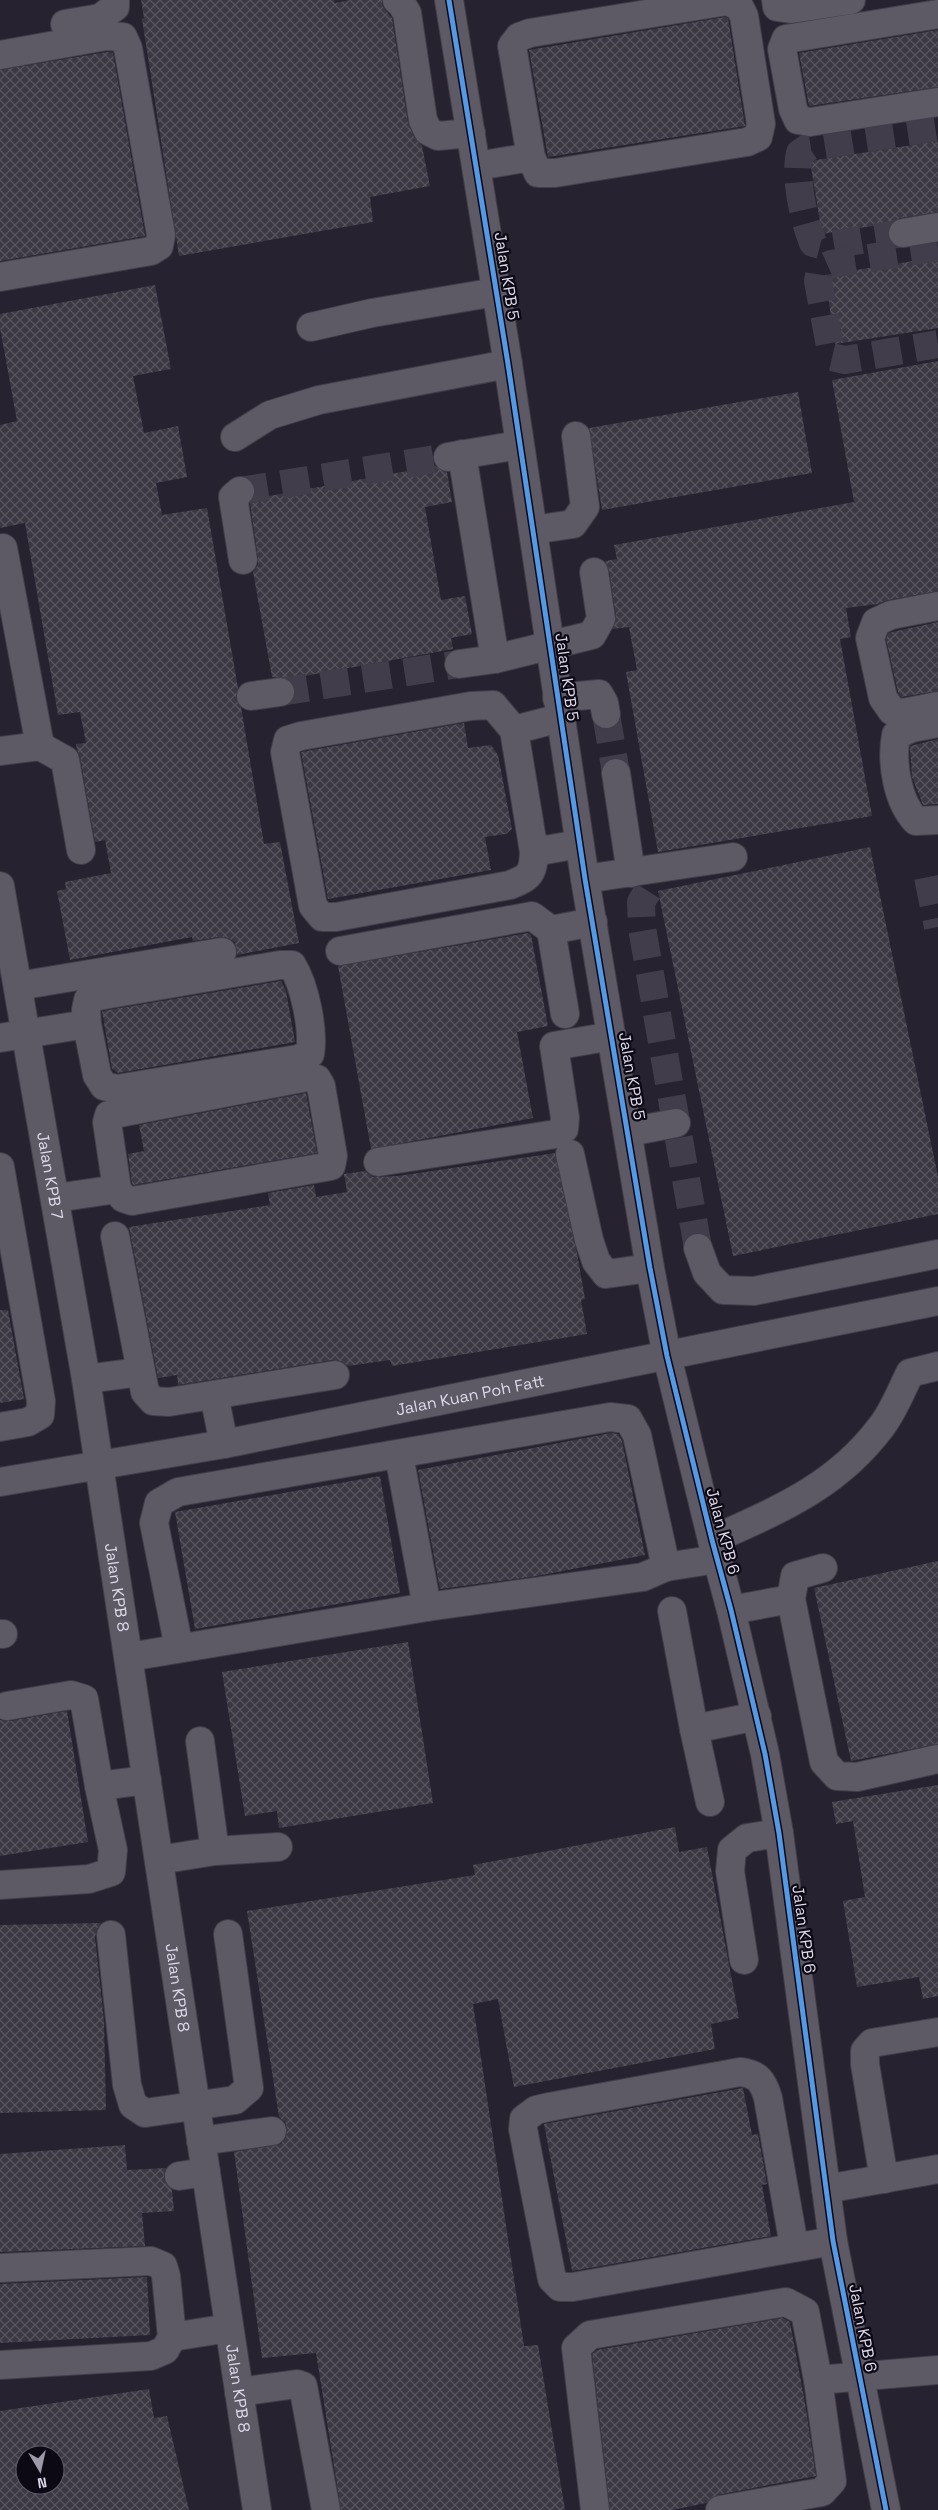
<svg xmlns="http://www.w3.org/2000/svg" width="938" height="2510" font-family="'Space Grotesk',sans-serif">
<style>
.building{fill:url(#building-cross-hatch);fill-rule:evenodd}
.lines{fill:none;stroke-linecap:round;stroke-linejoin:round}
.minor-tunnel{stroke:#413d4b;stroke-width:28;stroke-dasharray:28 14;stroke-linecap:butt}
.minor-casing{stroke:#413d49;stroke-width:30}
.minor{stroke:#5d5a65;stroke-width:28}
.cycleway-casing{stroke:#0c0914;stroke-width:8}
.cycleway{stroke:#5399e6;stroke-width:5}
.labels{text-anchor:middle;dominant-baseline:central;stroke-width:4.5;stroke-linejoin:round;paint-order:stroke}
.street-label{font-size:16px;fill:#ddd9ea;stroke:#0c0914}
</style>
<defs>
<pattern id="building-cross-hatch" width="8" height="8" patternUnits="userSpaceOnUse" patternTransform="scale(1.25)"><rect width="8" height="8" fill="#3b3843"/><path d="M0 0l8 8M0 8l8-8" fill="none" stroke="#57545e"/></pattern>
</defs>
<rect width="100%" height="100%" fill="#26222f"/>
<g class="building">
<polygon points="141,0 334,0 335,3 350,0 382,0 383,7 392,18 408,123 414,137 422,146 430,186 370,197 373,222 179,256 142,19 144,18"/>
<polygon points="725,17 728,18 745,126 548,157 529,50"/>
<polygon points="938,30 938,87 809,106 799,53"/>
<polygon points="107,52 113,53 145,236 0,261 0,70"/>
<polygon points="938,141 938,212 900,218 891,223 822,234 810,161"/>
<polygon points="938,257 938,328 835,344 825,275"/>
<polygon points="155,285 171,369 133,376 144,433 178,426 187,477 156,483 162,515 207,508 238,688 236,699 241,707 264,844 280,842 299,943 237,955 235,942 228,938 219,937 193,941 192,937 70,960 57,891 66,889 65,882 111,873 105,840 95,842 80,757 77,750 76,744 86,743 80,712 58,715 25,523 0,528 0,425 17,421 0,328 0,314"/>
<polygon points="938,361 938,591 888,600 878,604 846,608 851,637 840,639 872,816 658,852 626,672 637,670 629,627 613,629 616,617 609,570 605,561 617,559 614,545 854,502 832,380"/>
<polygon points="798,392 812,473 602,510 589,428"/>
<polygon points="435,466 447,472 452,502 425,507 441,600 465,596 472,634 451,638 453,649 288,679 272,677 253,572 258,565 258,558 250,503 253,499"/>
<polygon points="938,622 938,691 901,697 898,692 886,639 888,633"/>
<polygon points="464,723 468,748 491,745 498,755 512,829 506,834 485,837 491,870 328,899 301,752"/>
<polygon points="938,739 938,804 923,805 912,777 910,746"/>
<polygon points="870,847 938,1177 938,1214 733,1256 658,891"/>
<polygon points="528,933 531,935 548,1026 517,1032 533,1118 371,1149 338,966"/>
<polygon points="281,981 286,991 295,1042 118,1073 112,1069 102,1011"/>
<polygon points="306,1093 317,1153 133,1185 132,1183 128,1154 144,1151 139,1125"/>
<polygon points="555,1153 577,1253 585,1299 581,1300 587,1334 392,1366 390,1360 348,1366 341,1361 332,1360 178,1385 177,1375 158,1378 129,1227 270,1205 268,1193 314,1185 316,1197 347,1192 344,1174 365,1171 373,1177 398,1176"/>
<polygon points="0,1310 8,1310 24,1399 0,1403"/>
<polygon points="611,1433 618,1434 622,1441 645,1555 537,1576 440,1589 418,1470"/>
<polygon points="380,1476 400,1593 195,1629 175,1512"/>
<polygon points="938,1561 938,1744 851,1761 814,1588"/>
<polygon points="408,1642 433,1803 279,1828 277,1811 245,1816 222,1672"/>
<polygon points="67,1711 88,1842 0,1856 0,1720 10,1721"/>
<polygon points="938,1785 938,1996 923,1999 919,1977 857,1987 843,1901 865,1897 853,1821 836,1824 832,1802"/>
<polygon points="675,1827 679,1852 707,1847 739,2018 711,2024 715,2049 514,2087 498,1999 473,2004 524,2346 538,2345 565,2510 341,2510 316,2353 262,2358 234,2152 281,2144 286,2137 287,2129 285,2122 279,2117 247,1911 475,1875 473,1865"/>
<polygon points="101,1923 97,1929 95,1937 104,2021 106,2110 0,2113 0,1925"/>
<polygon points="743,2088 752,2135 758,2134 767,2184 762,2185 771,2236 572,2271 544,2124"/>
<polygon points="125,2145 127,2170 166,2168 164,2179 172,2190 174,2211 142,2213 145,2246 0,2252 0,2154"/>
<polygon points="147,2277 150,2335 0,2343 0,2284"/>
<polygon points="783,2318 790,2322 805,2403 816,2476 717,2495 706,2503 672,2510 610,2510 592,2354 597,2350"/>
<path d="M149 2389 154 2418 167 2416 189 2510H0V2411ZM25 2455H55V2485H25Z"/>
</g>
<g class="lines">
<g class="minor-tunnel">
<path d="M903 233 825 246 813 243C804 221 794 177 800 153L809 147 938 127"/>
<polyline points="938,247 831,264 820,269 818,281 832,357 845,360 938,344"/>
<polyline points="240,491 448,457"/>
<polyline points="280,692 459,664"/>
<polyline points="606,714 616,773"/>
<polyline points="928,877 938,927"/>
<polyline points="648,891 641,902 642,928 698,1248"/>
</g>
<defs>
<g id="minor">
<polyline points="397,0 401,3 407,13 423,120 428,131 438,136 471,133"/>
<polyline points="449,0 508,364 585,879 650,1268 667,1356 712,1540 731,1610 765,1754 779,1833 833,2241 886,2510"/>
<polyline points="776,0 777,7 791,9 851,0"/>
<polyline points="938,14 786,39 782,49 793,109 798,120 810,122 938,102"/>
<polyline points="65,24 100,18 115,7 115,0"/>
<polyline points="0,55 106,36 123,37 128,48 161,235 159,246 151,251 0,277"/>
<polyline points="477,166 531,157 512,46 519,37 530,33 727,1 739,6 744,16 761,124 758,137 747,142 555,173 538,173 531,157"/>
<polyline points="903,233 938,227"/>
<polyline points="311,327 372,313 496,292"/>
<polyline points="235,437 270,415 319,400 508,364"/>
<polyline points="462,454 495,659"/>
<polyline points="448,457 519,445"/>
<polyline points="240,491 233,497 243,560"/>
<polyline points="533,530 573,524 585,507 576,436"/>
<polyline points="3,548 40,746"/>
<polyline points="938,606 891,615 876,622 870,638 883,698 892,711 903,713 938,706"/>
<polyline points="459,664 495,659 592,635 601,619 594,572"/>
<polyline points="251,696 280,692"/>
<polyline points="557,698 599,694 604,703 606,714"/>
<path d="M938 723 912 728 896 735C891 762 897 801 916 821L938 820"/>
<polyline points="514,730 560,718"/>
<polyline points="0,751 40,746 65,760 81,850"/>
<polyline points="616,773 631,873"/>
<path d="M534 852 514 730 493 705 471 706 301 736 288 740 285 752 313 906 322 917H336L510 885C530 877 533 874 534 852L579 844"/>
<polyline points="585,879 733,857"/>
<path id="s1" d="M0 886 86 1379 257 2510"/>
<polyline points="340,951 532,916 551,930"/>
<polyline points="18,986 222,952"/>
<polyline points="565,1014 551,930 593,922"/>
<path d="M0 1038 87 1024 86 1010 88 1000 98 996 280 965H292C305 986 314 1030 310 1054L298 1059 117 1089 104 1086 97 1075 87 1024"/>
<polyline points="629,1132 676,1123"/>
<polyline points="570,1154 589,1240 596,1261 606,1274 650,1268"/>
<polyline points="378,1162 556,1134 564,1129 565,1118 554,1046 612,1036"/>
<polyline points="0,1167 41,1401 40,1415 28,1422 0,1427"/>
<polyline points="56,1198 117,1189 107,1122 109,1115 307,1077 317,1079 321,1086 333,1156 331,1166 132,1201 123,1198 117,1189"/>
<polyline points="115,1236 145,1392 153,1401 169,1402 335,1375"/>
<polyline points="698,1248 707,1273 723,1290 754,1291 938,1254"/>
<polyline points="86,1379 140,1372"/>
<polyline points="214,1395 224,1444"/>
<polyline points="399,1455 427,1607"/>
<path id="s2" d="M0 1482 224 1444 938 1301"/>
<path d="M712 1540C778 1510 836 1487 881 1427 893 1412 901 1391 910 1373L938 1366"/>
<polyline points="791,1599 824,1762 837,1776 857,1777 938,1759"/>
<polyline points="731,1610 791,1599 795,1576 823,1568"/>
<polyline points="672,1611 694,1729 710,1802"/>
<polyline points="0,1634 3,1634"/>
<polyline points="179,1648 154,1523 159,1503 178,1492 610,1417 628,1419 637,1435 666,1567"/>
<polyline points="129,1657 427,1607 643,1577 666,1567 717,1559"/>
<polyline points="7,1706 71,1695 84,1699 99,1786"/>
<polyline points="694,1729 757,1716"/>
<polyline points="200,1741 215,1851"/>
<polyline points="159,1860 215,1851 278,1847"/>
<polyline points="0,1885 89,1879 111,1872 113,1850 99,1786 147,1780"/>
<polyline points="111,1935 127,2085 133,2105 145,2113 235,2100 249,2088 228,1934"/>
<polyline points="744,1960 730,1871 732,1850 747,1838 779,1833"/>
<polyline points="201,2141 272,2131"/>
<polyline points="179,2176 206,2172"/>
<polyline points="884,2179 865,2064 865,2051 872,2043 938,2032"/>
<polyline points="826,2189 938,2169"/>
<path d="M794 2246 768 2098C763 2081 758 2074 740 2072L549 2107 536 2110 524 2119 523 2129 552 2279 560 2287H573L833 2241"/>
<polyline points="0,2268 151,2261 163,2266 166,2276 172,2337 165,2350 151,2356 0,2365"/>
<polyline points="172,2337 229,2328"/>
<polyline points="818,2380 938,2370"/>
<polyline points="239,2392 297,2384 303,2386 326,2510"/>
<polyline points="595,2510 576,2348 590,2335 786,2302 805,2312 818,2380 832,2481 822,2492 720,2510"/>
</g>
</defs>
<use href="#minor" class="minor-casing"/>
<use href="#minor" class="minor"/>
<defs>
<polyline id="cycleway" points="449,0 508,364 585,879 650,1268 667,1356 712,1540 731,1610 765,1754 779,1833 833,2241 886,2510"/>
</defs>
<use href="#cycleway" class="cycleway-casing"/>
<use href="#cycleway" class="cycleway"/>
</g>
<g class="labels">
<g class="street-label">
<text transform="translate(507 276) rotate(81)">Jalan KPB 5</text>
<text transform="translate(567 677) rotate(82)">Jalan KPB 5</text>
<text transform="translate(632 1076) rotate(80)">Jalan KPB 5</text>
<text stroke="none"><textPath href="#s1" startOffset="294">Jalan KPB 7</textPath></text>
<text stroke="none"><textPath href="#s2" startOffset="478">Jalan Kuan Poh Fatt</textPath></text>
<text transform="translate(723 1531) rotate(75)">Jalan KPB 6</text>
<text stroke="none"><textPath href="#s1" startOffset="711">Jalan KPB 8</textPath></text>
<text transform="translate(804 1929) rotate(82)">Jalan KPB 6</text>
<text stroke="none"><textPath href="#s1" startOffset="1116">Jalan KPB 8</textPath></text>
<text transform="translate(863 2328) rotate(79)">Jalan KPB 6</text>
<text stroke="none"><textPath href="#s1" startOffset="1521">Jalan KPB 8</textPath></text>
</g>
</g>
<g transform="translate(40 2470) rotate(171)"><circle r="24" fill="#0c0914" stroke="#605c6a"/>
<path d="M0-4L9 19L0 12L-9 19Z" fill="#9d99a9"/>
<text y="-8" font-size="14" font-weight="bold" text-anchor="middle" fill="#ddd9ea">N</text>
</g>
</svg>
